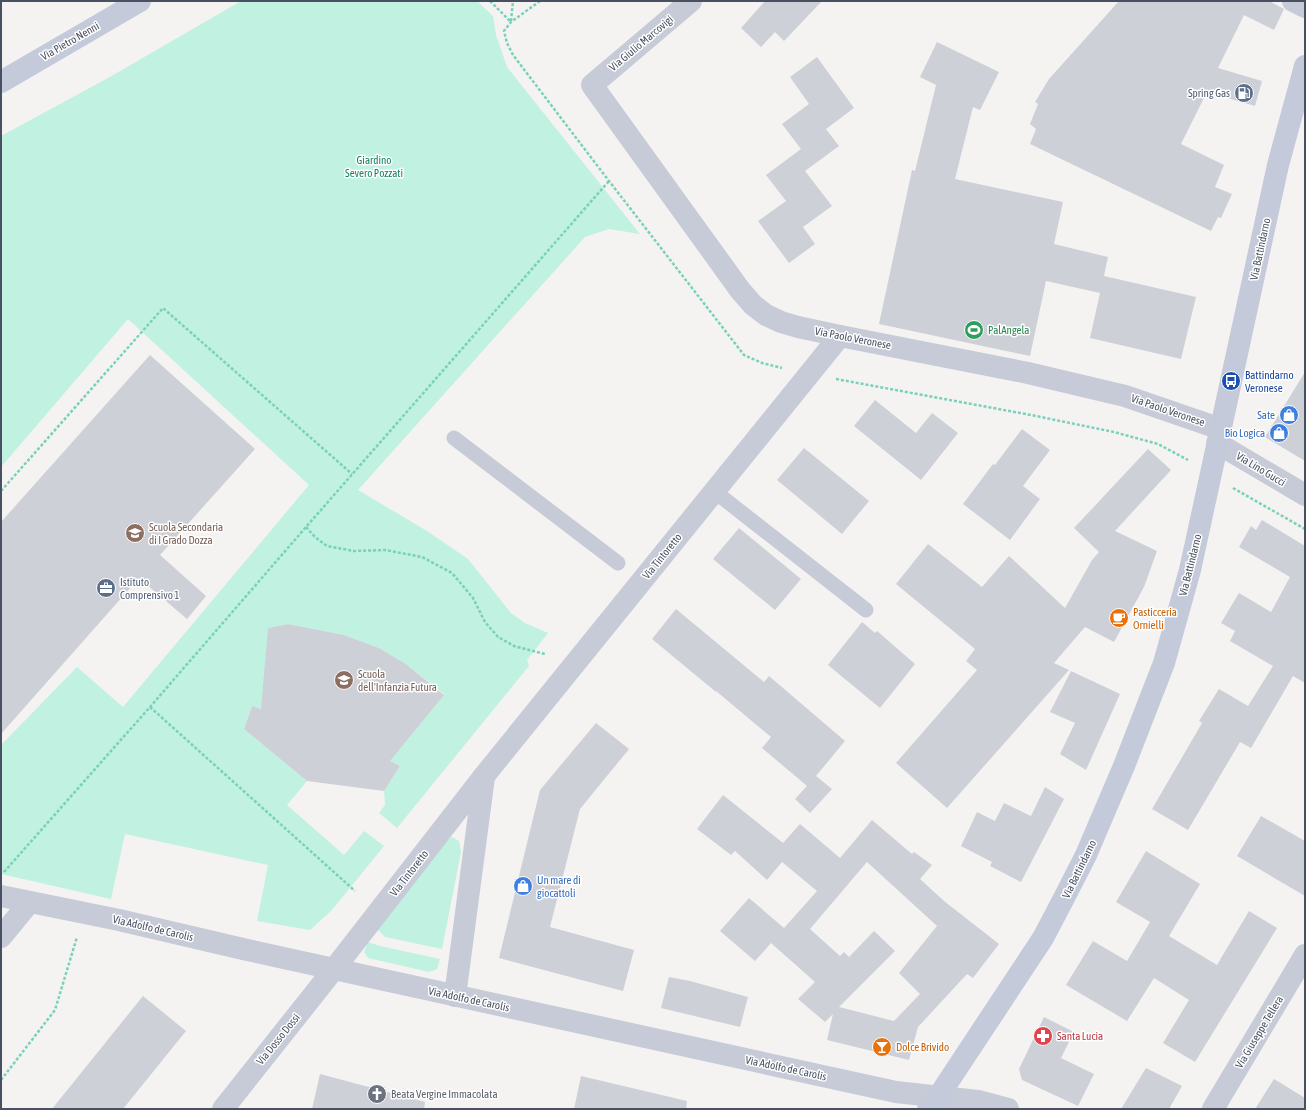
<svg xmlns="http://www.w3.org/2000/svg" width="1306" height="1110" font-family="'Asap Condensed',sans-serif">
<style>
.green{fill:#c1f1e0}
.building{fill:#ced0d7;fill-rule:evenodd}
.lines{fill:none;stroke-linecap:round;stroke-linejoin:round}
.path{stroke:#78d1bb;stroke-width:2.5;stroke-dasharray:3 2;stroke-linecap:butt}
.lane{stroke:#c6cbd7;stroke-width:15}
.street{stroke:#c6cbd7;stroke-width:22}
.secondary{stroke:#c5cadb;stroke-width:22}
.labels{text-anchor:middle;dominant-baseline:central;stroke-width:3;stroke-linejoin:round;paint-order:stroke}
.street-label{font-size:11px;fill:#495061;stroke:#fff}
.service-label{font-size:11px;fill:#4e5e75;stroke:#fff;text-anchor:end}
.park-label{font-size:11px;fill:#158165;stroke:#fff}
.leisure-label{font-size:11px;fill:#27864d;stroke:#fff;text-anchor:start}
.transit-label{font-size:11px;fill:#164399;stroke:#fff;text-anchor:start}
.shop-label{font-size:11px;fill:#366cbe;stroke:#fff;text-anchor:end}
.education-label{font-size:11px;fill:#785e54;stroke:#fff;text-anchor:start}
.food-label{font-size:11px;fill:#c56008;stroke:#fff;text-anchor:start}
.health-label{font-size:11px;fill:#be3a42;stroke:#fff;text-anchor:start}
.worship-label{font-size:11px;fill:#5b616d;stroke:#fff;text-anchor:start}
</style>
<rect width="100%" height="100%" fill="#f4f3f2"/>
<g class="green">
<polygon points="241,1 477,1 493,16 496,35 507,67 640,234 609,229 585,237 358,490 427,531 468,559 511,613 525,623 548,633 527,660 529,666 397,828 379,813 385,805 384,791 400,766 381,757 390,738 404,744 444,694 406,664 379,648 344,635 288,624 268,628 272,713 252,706 244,729 307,781 287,805 344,855 364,831 384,846 332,910 310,930 257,921 268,865 125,834 111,899 1,874 1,745 77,667 123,707 309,485 128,319 1,467 1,136 108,78"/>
<polygon points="452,837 459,841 461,852 442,949 385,937 376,928 443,843"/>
<polygon points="368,942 380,946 440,959 437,969 429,972 368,958 364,952"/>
</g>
<g class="building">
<polygon points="765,1 822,1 784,41 775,32 761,47 741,28"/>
<polygon points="1119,1 1269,1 1284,9 1274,30 1244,15 1218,68 1262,81 1255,106 1207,92 1181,144 1224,165 1215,187 1232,194 1221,218 1218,217 1211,231 1030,144 1036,129 1030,124 1038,104 1035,102 1049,79"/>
<polygon points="937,42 999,72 980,110 973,107 955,179 1063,202 1054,244 1108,257 1104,276 1196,297 1181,359 1090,338 1100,293 1046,281 1030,356 879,324 912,170 915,171 936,85 920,77"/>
<polygon points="817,57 854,108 826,129 839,146 805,171 832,206 803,227 815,244 789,263 758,221 786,201 766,175 801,149 782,124 809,104 790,77"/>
<polygon points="150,355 255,449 160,555 206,596 187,619 139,578 1,734 1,522"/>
<polygon points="1305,372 1305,461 1265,437"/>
<polygon points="875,400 916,433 932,413 958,433 921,480 854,426"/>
<polygon points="1022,429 1050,450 1023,486 1040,499 1010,540 963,504 993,464 995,465"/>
<polygon points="804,448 869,501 842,534 777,480"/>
<polygon points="1148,449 1171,470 1115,531 1157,551 1144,587 1114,642 1085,627 1054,663 1069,670 947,808 896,763 977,670 966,661 975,649 896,584 928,544 982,587 1009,556 1065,608 1092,560 1099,552 1074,528"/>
<polygon points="1262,520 1305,546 1305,683 1293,676 1251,748 1240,742 1188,830 1152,809 1202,723 1199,721 1219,689 1248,706 1273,666 1230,641 1235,631 1221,623 1239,593 1271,612 1290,577 1239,547 1251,526 1256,530"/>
<polygon points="739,528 801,579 775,610 713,559"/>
<polygon points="676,609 764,682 769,676 845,741 816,776 832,789 810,813 795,799 807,786 762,748 771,737 716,691 716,692 652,639"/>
<polygon points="862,622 875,633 877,631 915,664 880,708 828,665"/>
<polygon points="288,624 344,635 379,648 406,664 444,695 390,761 400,766 384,791 307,781 244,729 252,706 261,709 268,628"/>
<polygon points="1071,671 1120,694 1086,770 1060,754 1075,723 1050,712"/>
<polygon points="596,723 629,749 580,809 550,927 634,950 623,991 499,958 540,790"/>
<polygon points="1045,787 1064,799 1021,882 990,866 992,862 961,846 977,812 995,821 1004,803 1031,816"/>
<path d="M723 795 783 843 800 824 840 858 872 820 912 854 914 852 932 865 920 879 944 901 999 944 973 978 967 974 918 1027 909 1060 827 1040 833 1014 825 1022 798 999 815 982 771 943 755 961 720 931 749 898 784 928 817 891 782 862 767 880 735 851 731 855 697 829ZM867 862 937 926 899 973 920 994 894 1021 839 1007 895 951 874 931 849 957 844 952 840 956 810 929Z"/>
<polygon points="1261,816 1305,841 1305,896 1237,856"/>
<polygon points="1146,851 1200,884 1169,936 1217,965 1249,911 1277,928 1195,1062 1163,1043 1189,1000 1154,978 1127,1021 1066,985 1093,941 1127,961 1150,922 1116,902"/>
<polygon points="669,977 690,981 748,997 740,1027 661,1008"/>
<polygon points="143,996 186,1031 123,1109 52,1109"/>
<polygon points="1044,1017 1074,1032 1061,1058 1094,1074 1078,1106 1022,1080 1019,1069"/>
<polygon points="1146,1068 1182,1086 1169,1109 1121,1109"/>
<polygon points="320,1074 425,1102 424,1109 312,1109"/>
<polygon points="581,1076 687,1101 686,1109 574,1109"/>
<polygon points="1274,1079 1305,1098 1305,1109 1255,1109"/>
</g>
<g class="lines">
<g class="path">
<polyline points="490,1 511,22"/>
<polyline points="540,1 511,22 504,31 507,43 513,55 609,181 744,355 762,363 782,368"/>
<polyline points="511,21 513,1"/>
<polyline points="836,379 1031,415 1114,432 1158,444 1188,460"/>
<polyline points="1233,488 1305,529"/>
<polyline points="1,491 163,308 352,474"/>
<polyline points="306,527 315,537 327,546 354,551 385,550 422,557 452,573 473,598 485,622 498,637 514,646 545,654"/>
<polyline points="150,707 355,891"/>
<polyline points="4,872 150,707 306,527 609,181"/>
<polyline points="1,1080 55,1010 77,937"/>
</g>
<g class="lane">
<polyline points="454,438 618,563"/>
<polyline points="714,491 866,610"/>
</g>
<g class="street">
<polyline points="691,1 592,85 740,290 753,305 766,315 781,322 798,327 840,336 1028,373 1125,396 1221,429"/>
<polyline points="1293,1 1305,7"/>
<polyline points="1217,443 1305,495"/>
<polyline points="1,896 119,920 243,949 896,1092 978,1101 1008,1109"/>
<polyline points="1,937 29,903"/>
<polyline points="455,996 484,777"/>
<polyline points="223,1109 334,969 484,776 840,336"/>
<polyline points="1213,1109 1305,955"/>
</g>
<g class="secondary">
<polyline points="1,82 140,1"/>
<polyline points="928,1109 938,1097 1043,938 1064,898 1086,855 1124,766 1164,663 1190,570 1278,165 1305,66"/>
</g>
</g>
<defs>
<symbol id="fuel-disc" viewBox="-11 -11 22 22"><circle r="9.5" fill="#5c6f8a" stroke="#fff"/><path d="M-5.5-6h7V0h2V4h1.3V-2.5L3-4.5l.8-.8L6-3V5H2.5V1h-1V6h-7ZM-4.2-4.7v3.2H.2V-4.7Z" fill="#fff"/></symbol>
<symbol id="stadium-disc" viewBox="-11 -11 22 22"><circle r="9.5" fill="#2e9e5b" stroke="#fff"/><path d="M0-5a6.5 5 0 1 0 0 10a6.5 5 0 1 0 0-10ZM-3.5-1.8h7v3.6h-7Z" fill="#fff"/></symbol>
<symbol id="bus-disc" viewBox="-11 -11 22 22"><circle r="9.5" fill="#1a4fb4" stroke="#fff"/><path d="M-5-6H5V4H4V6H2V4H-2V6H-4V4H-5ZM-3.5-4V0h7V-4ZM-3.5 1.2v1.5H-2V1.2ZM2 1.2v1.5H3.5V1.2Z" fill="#fff"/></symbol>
<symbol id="shop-disc" viewBox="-11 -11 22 22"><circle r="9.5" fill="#3f7fe0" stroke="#fff"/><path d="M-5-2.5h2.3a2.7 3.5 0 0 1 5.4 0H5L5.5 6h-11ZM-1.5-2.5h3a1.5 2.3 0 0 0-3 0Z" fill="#fff"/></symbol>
<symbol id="school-disc" viewBox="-11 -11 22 22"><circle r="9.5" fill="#8d6e63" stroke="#fff"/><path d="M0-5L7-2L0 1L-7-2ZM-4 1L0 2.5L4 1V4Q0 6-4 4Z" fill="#fff"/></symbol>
<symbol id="office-disc" viewBox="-11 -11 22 22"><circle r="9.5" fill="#5c6f8a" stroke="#fff"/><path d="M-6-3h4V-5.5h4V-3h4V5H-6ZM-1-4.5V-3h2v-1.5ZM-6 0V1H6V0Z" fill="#fff"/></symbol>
<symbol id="cafe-disc" viewBox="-11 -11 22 22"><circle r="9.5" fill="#e8710a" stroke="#fff"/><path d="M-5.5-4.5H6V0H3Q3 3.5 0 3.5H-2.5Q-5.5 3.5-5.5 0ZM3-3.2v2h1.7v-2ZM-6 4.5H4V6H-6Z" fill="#fff"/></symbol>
<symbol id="pharmacy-disc" viewBox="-11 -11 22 22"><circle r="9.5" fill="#e0444e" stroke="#fff"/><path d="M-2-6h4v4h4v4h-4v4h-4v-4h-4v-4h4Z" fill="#fff"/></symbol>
<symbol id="bar-disc" viewBox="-11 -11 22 22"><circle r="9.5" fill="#e8710a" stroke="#fff"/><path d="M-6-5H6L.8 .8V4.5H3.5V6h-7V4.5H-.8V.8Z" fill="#fff"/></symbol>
<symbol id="church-disc" viewBox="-11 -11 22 22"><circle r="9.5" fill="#6b7280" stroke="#fff"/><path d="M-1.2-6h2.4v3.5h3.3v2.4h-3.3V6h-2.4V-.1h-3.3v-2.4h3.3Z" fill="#fff"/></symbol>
</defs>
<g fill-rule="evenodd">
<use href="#fuel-disc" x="1233" y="82" width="22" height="22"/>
<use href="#stadium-disc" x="963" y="319" width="22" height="22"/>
<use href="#bus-disc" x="1220" y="370" width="22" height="22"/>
<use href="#shop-disc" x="1278" y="404" width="22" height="22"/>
<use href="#shop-disc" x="1268" y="422" width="22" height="22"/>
<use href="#school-disc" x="124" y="522" width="22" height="22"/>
<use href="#office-disc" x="95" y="577" width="22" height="22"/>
<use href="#cafe-disc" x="1108" y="607" width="22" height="22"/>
<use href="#school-disc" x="333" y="669" width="22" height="22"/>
<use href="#shop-disc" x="512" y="875" width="22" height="22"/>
<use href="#pharmacy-disc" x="1032" y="1025" width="22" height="22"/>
<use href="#bar-disc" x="871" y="1036" width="22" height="22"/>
<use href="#church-disc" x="366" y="1083" width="22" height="22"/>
</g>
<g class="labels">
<g class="street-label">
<text transform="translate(70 41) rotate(-30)">Via Pietro Nenni</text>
<text transform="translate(641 43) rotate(-40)">Via Giulio Marcovigi</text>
<text transform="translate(1260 249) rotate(-78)">Via Battindarno</text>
<text transform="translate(853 338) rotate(11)">Via Paolo Veronese</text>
<text transform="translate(1168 410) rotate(19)">Via Paolo Veronese</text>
<text transform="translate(1261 469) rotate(31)">Via Lino Gucci</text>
<text transform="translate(662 556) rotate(-51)">Via Tintoretto</text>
<text transform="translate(1190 565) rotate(-76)">Via Battindarno</text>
<text transform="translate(1079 869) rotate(-64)">Via Battindarno</text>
<text transform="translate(409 873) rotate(-52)">Via Tintoretto</text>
<text transform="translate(153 928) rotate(13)">Via Adolfo de Carolis</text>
<text transform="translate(469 999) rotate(12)">Via Adolfo de Carolis</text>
<text transform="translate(1259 1032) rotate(-59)">Via Giuseppe Tellera</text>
<text transform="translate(278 1039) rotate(-51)">Via Dosso Dossi</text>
<text transform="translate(786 1068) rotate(12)">Via Adolfo de Carolis</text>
</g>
<g class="service-label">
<text x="1230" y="93">Spring Gas</text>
<text x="120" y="582" text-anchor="start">Istituto<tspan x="120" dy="13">Comprensivo 1</tspan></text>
</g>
<g class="park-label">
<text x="374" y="160">Giardino<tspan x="374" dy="13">Severo Pozzati</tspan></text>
</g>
<g class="leisure-label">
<text x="988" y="330">PalAngela</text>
</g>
<g class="transit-label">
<text x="1245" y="375">Battindarno<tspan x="1245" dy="13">Veronese</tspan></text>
</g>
<g class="shop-label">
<text x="1275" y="415">Sate</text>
<text x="1265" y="433">Bio Logica</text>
<text x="537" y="880" text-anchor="start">Un mare di<tspan x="537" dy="13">giocattoli</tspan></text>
</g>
<g class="education-label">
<text x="149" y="527">Scuola Secondaria<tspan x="149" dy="13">di I Grado Dozza</tspan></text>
<text x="358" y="674">Scuola<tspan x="358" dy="13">dell'Infanzia Futura</tspan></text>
</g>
<g class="food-label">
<text x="1133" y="612">Pasticceria<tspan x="1133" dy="13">Ornielli</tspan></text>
<text x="896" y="1047">Dolce Brivido</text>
</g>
<g class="health-label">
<text x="1057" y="1036">Santa Lucia</text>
</g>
<g class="worship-label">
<text x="391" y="1094">Beata Vergine Immacolata</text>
</g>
</g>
<rect width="1306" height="1110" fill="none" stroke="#495061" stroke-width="4"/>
</svg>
